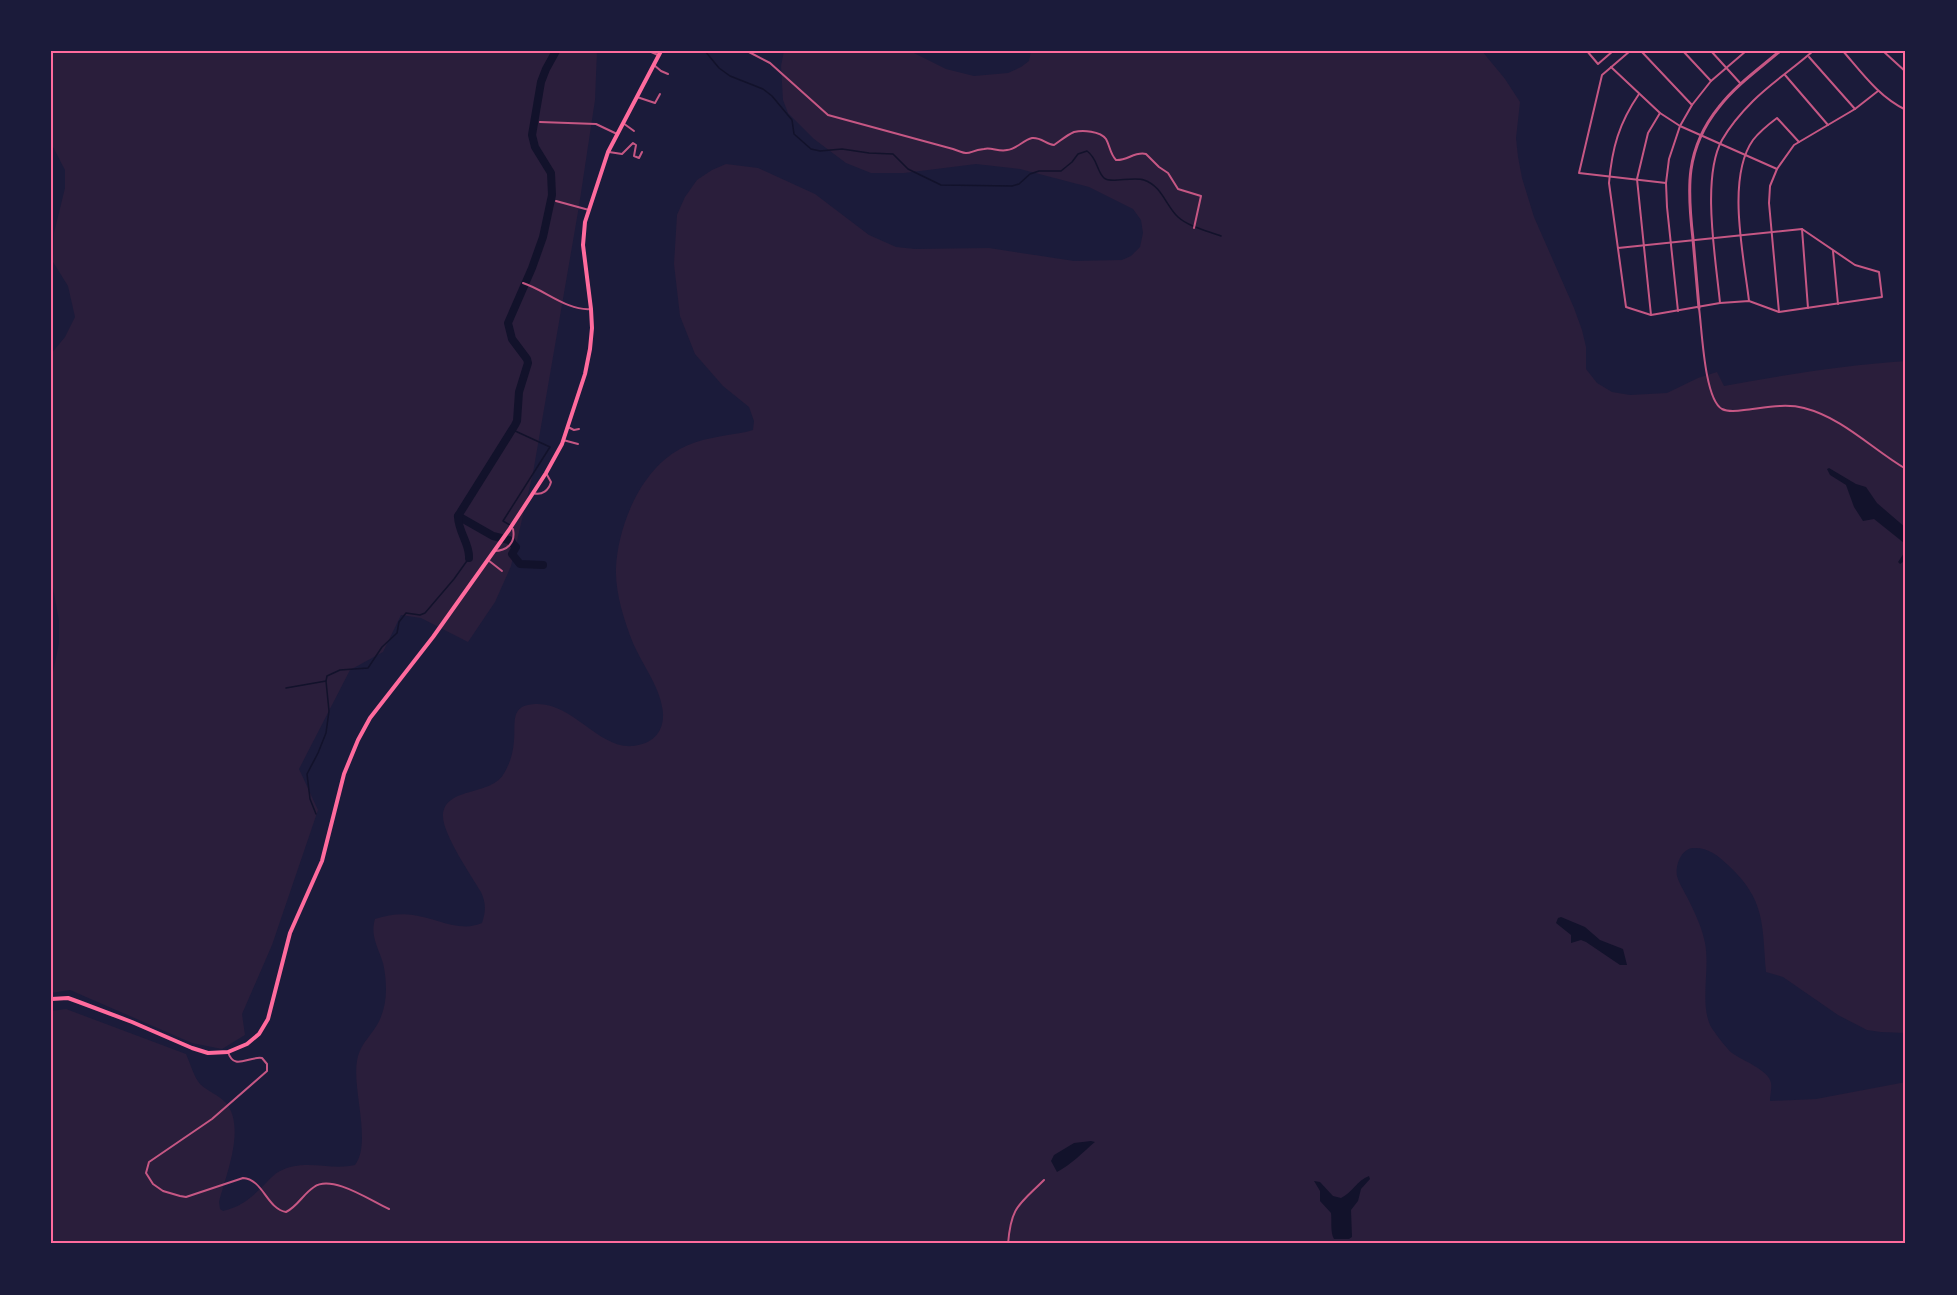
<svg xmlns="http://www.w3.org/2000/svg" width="1957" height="1295" font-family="'Varela Round',sans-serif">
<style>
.green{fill:#2a1e3b}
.water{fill:#12122b}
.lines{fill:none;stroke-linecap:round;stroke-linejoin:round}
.stream{stroke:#12122b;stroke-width:1.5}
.river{stroke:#12122b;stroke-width:8}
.minor{stroke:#c65784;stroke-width:2}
.tertiary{stroke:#c65784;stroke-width:3}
.primary{stroke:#ff6b9d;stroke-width:4}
.neatline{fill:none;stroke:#ff6b9d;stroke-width:2}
</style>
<rect width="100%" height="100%" fill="#1b1b3a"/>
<g class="green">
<polygon points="51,51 597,51 595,100 579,206 533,473 511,566 495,602 468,642 421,618 401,615 383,652 350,670 299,769 318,810 272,945 242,1014 245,1035 222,1049 192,1043 70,990 51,993 51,682 59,643 59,621 51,577 51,497 53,475 51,462 51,354 65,337 75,317 68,286 53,262 54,233 65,188 65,170 51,143"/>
<path d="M784 51H910L946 69 974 76 1008 73 1021 67 1029 61 1031 51H1482L1505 79 1520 102 1516 138 1518 157 1522 178 1534 217 1574 308 1582 330 1586 347V369L1597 383 1612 392 1630 395 1667 393 1698 378 1717 372 1724 386C1785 375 1845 365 1906 361V1033L1881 1032 1867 1030 1838 1015 1783 977 1766 972C1762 925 1766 900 1728 865 1718 855 1707 847 1693 848 1681 849 1675 866 1677 876 1679 883 1684 891 1687 897 1694 911 1702 927 1705 943 1710 969 1700 1002 1710 1025 1713 1031 1727 1049 1732 1053 1743 1061 1769 1070 1771 1083 1772 1088 1770 1095 1770 1101L1816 1099 1906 1082V1244H51V1011L66 1009 186 1054C190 1063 194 1077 200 1084 207 1091 219 1095 226 1103 246 1127 226 1175 219 1202L220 1209 223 1211C243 1206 251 1198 266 1183 270 1179 274 1174 280 1171 305 1158 330 1171 355 1165 372 1143 352 1089 357 1061 359 1046 369 1038 377 1025 383 1015 386 1002 386 990 386 982 385 971 383 963 378 947 370 936 375 919 388 915 400 913 413 915 436 918 460 933 482 923 486 911 486 903 481 892 471 875 442 833 443 815 445 787 489 796 503 775 510 764 513 753 514 741 516 723 509 705 535 704 573 702 598 749 633 746 652 744 664 733 663 713 661 688 643 666 633 643 624 620 615 592 616 568 618 525 641 470 680 449 700 438 724 436 746 432L753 430 754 421 749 407 723 386 695 354 680 316 674 264 677 215 685 197 697 180 712 170 726 164 758 168 815 194 869 235 896 247 915 249 989 248 1074 261 1122 260 1131 256 1140 247 1143 233 1141 220 1133 209 1089 187 1020 169 976 164 904 173H871L846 163 814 139 788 113 783 100 781 66Z"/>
</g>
<g class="water">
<polygon points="1829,468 1856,484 1866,487 1877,503 1906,528 1906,560 1900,564 1898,562 1904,553 1904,543 1874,519 1863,521 1854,507 1846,485 1830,475 1827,469"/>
<polygon points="1561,917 1585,927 1600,940 1623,949 1627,965 1620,965 1586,942 1581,940 1571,943 1571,935 1556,923 1558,918"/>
<path d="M1091 1141 1095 1142C1083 1152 1071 1165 1057 1172L1051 1161 1054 1155 1074 1143Z"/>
<path d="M1369 1176 1370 1179 1361 1189 1358 1201 1351 1210 1352 1237 1349 1239H1334C1330 1232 1332 1220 1331 1213L1320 1201V1191L1314 1181 1320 1182 1333 1196 1341 1198C1352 1193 1357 1180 1369 1176Z"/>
</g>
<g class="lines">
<g class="stream">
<path d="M705 51 719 68 730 76 763 89 772 96 792 120 794 134 811 149 820 151 842 149 869 153 893 154 908 169 941 185 1012 186 1019 184 1030 174 1039 171H1061L1072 162 1078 154 1087 151C1098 159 1096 170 1104 178 1110 184 1133 176 1144 180 1162 186 1166 206 1178 217 1189 227 1208 231 1221 236"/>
<polyline points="510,525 503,521 550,447 513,430"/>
<polyline points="514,531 514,539 517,545 516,547"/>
<polyline points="286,688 326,681"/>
<polyline points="316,814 310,799 307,774 318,753 326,733 329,711 326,681 327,676 340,670 368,668 382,647 397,633 399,622 406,613 420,615 425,613 454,579 469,558"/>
</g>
<g class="river">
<polyline points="458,516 493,536 509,540 516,547 512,554 520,564 543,565"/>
<path d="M469 558C470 544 458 532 458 516L515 425 517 421 519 392 528 363 527 359 512 339 508 323 532 268 543 237 552 195 551 173 535 147 532 135 541 82 546 69 556 51"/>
</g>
<g class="minor">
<polyline points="649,51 658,55"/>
<path d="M747 51 770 63 828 115 953 149C973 157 966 151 984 149 991 147 999 152 1007 150 1017 149 1023 140 1032 138 1041 137 1046 144 1054 145 1060 141 1067 135 1074 132 1083 130 1100 131 1106 139 1110 146 1110 154 1116 160 1127 161 1135 151 1146 154L1159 167 1168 173 1178 189 1201 196 1194 228"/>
<polyline points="1587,51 1598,64 1613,51"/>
<polyline points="1630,51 1602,75 1579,173 1666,183"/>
<polyline points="1641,51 1692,105"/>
<polyline points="1683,51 1711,81"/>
<polyline points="1711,51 1741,84"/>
<path d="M1843 51C1862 73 1879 97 1906 110"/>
<polyline points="1883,51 1906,72"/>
<polyline points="1809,57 1855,109"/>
<polyline points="654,65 661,71 668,74"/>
<polyline points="1611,67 1660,113 1680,126 1777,169"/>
<polyline points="1785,75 1828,125"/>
<polyline points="637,97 655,103 660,94"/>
<polyline points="540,122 596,124 617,134"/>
<polyline points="623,123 634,131"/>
<polyline points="609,152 622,154 633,143 636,145 634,156 639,158 642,152"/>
<polyline points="556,201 589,210"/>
<polyline points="1802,229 1808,308"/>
<path d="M1618 248 1802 229 1855 265 1879 272 1882 297 1779 312 1749 301 1720 303 1651 315 1626 307 1609 183C1612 148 1619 123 1639 94"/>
<polyline points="1833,251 1838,304"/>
<path d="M523 283C545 290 567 311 591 309"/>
<path d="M1749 301C1744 257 1726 178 1753 140 1760 131 1769 124 1777 118L1799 142"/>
<path d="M1720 303C1716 260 1701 178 1722 140 1730 126 1742 112 1753 101 1771 83 1794 68 1813 51"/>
<path d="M1699 308C1702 328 1704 399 1722 409 1728 412 1738 411 1744 410 1763 408 1785 403 1804 408 1843 418 1872 449 1906 469"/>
<polyline points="1678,311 1667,207 1666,183 1669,159 1680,126 1692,105 1711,81 1746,51"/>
<polyline points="1779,312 1769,203 1770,186 1777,169 1794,145 1855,109 1878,91"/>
<polyline points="1651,315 1637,179 1648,133 1660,113"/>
<polyline points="568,427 574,430 579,429"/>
<polyline points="563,440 578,444"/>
<path d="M533 493C542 496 549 490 551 482L546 473"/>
<path d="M494 551C507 551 516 543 513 529L510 527"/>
<polyline points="488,560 502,571"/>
<path d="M228 1052C234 1071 248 1056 262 1058L267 1064V1071L212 1119 149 1162 146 1173 153 1184 163 1191 180 1196 186 1197 243 1178C263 1179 267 1209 286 1212 298 1206 303 1194 314 1187 332 1174 371 1201 389 1209"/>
<path d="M1008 1244C1011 1206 1019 1205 1044 1180"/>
</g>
<path class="tertiary" d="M1699 308C1697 285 1695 262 1693 239 1687 188 1685 149 1719 107 1736 85 1759 69 1780 51"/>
<polyline class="primary" points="51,999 68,998 79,1002 132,1022 192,1048 208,1053 228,1052 247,1044 259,1034 268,1019 290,933 322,861 344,774 358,740 370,718 433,637 509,530 546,473 562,444 585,374 590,349 592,328 591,309 583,245 585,222 608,152 661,51"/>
</g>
<rect width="1957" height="1295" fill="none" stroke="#1b1b3a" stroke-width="105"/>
<rect x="52" y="52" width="1852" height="1190" class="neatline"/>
</svg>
